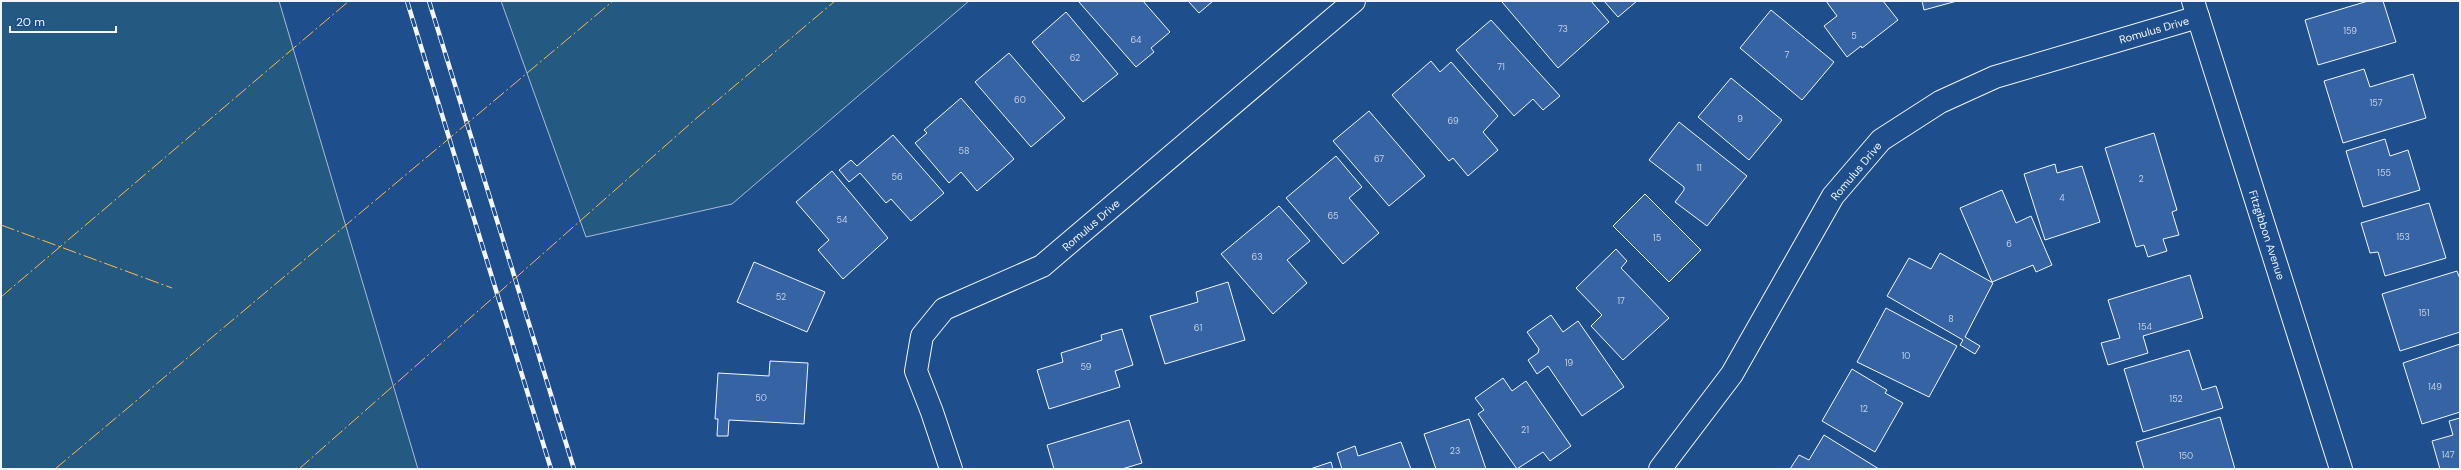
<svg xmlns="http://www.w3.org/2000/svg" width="2461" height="470" font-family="'DM Sans',sans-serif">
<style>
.green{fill:#245a82;stroke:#a8bbd7}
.building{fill:#3563a3;stroke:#f2f6ff}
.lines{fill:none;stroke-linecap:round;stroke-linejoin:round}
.minor-casing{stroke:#f2f6ff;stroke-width:24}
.minor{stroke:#1f4e8c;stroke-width:22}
.rail-casing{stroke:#f2f6ff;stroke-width:4.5}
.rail{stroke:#1f4e8c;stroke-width:3;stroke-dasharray:9;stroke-linecap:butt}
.power{stroke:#ffb74d;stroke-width:1;stroke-dasharray:14 3 2 3;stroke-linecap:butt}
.labels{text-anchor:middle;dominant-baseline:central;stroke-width:3;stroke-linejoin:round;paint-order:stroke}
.number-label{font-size:9px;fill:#c3d1e8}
.street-label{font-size:11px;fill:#f2f6ff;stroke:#1f4e8c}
</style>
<rect width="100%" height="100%" fill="#1f4e8c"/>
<g class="green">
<polygon points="1,1 279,1 418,469 1,469"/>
<polygon points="501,1 969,1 732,204 586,237"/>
</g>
<g class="building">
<polygon points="1081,1 1143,1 1170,32 1151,48 1154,52 1136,67 1079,2"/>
<polygon points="1188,1 1213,1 1199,13"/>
<polygon points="1503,1 1591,1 1609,22 1558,68 1502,2"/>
<polygon points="1604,1 1637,1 1618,17"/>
<polygon points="1826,1 1883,1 1898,20 1862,48 1861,46 1847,57 1824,26 1837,16"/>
<polygon points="1922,1 1957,1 1924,10"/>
<polygon points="2368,1 2383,1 2396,42 2318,65 2305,20"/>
<polygon points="1771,10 1834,62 1802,100 1740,48"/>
<polygon points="1066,12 1118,74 1083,102 1032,42"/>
<polygon points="1491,20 1560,96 1543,110 1533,99 1514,116 1456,50"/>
<polygon points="1009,53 1065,118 1031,147 975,82"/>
<polygon points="1431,61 1440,72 1451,62 1498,116 1483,132 1498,150 1468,176 1453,158 1449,161 1392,95"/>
<polygon points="2364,69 2370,87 2413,74 2426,118 2343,143 2324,81"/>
<polygon points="1731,78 1782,120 1749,160 1698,117"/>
<polygon points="961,98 1014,159 977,191 961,172 949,183 915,143 927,133 924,130"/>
<polygon points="1369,111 1425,176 1389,206 1333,141"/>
<polygon points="1679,122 1747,176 1707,226 1675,202 1684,190 1684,187 1649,160"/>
<polygon points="2154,133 2177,210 2172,212 2179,235 2163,239 2167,251 2148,257 2144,245 2136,247 2105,148"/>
<polygon points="893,135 944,193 911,221 891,199 886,203 860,173 849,182 839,170 851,160 857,166"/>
<polygon points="2385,139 2390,156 2408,150 2420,190 2363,207 2346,151"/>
<polygon points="1336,156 1362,187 1349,198 1379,233 1343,264 1286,198"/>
<polygon points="2055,164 2057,173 2082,166 2100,222 2045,240 2024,174"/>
<polygon points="832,171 888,238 843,279 818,250 829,240 796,202"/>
<polygon points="2002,190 2016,223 2031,216 2052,265 2036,272 2033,265 1992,282 1960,208"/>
<polygon points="1645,194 1701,250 1669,282 1613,226"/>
<polygon points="2429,203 2446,258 2385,276 2378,252 2370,253 2361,223"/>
<polygon points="1279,206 1310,241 1287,260 1307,283 1273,314 1221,254"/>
<polygon points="1616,249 1627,261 1621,268 1669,318 1623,360 1591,326 1602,315 1576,288"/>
<polygon points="1940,253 1993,283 1965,337 1980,346 1975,354 1960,345 1963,340 1887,296 1909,258 1931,269"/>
<polygon points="754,262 825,292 807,332 737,302"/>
<polygon points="2457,271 2460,279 2460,332 2400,351 2382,294"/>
<polygon points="2190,275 2203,318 2143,336 2148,353 2108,365 2101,343 2120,338 2108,300"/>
<polygon points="1228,282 1245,340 1165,364 1150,316 1198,302 1196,292"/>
<polygon points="1886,308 1957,346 1929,397 1857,362"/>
<polygon points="1551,315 1563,332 1578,321 1624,387 1582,416 1548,366 1537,374 1528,360 1538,353 1539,349 1527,332"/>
<polygon points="1122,329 1133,365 1115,371 1120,387 1049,409 1037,370 1063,362 1061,353 1102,340 1101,335"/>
<polygon points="2460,344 2460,412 2422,424 2403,363"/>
<polygon points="2189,350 2202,390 2216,386 2223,408 2143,432 2124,369"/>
<polygon points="770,361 808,363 804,424 729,420 728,436 717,436 718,419 715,419 718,373 769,376"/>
<polygon points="1852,369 1887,390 1885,393 1903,403 1875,452 1822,421"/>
<polygon points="1503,378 1512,391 1526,381 1571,446 1550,461 1543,452 1517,469 1478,414 1484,410 1475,398"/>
<polygon points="2220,417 2235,469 2144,469 2136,442"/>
<polygon points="2460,418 2460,469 2440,469 2432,441 2453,435 2449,421"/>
<polygon points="1469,419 1486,469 1436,469 1424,434"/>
<polygon points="1129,420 1142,463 1122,469 1054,469 1047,445"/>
<polygon points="1824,435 1879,469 1790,469 1799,455 1809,460"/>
<polygon points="1401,442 1411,469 1342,469 1337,453 1355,446 1358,456"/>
<polygon points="1331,462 1333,469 1310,469"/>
</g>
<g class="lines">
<defs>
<g id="minor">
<polyline points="2193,1 2341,469"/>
<polyline points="951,469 932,412 916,371 922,336 944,309 1042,266 1354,1"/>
<polyline points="1660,469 1732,374 1833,196 1881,140 1940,102 1995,77 2198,17"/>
</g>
</defs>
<use href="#minor" class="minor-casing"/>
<use href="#minor" class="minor"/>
<defs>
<g id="rail">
<polyline points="407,1 551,469"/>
<polyline points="429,1 574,469"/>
</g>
</defs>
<use href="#rail" class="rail-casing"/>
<use href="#rail" class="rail"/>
<g class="power">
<polyline points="1,225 172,288"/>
<polyline points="1,297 349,1"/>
<polyline points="55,469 613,1"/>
<polyline points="299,469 699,116 835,1"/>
</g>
</g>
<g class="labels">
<g class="number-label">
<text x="1563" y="29">73</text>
<text x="2350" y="31">159</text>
<text x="1854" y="36">5</text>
<text x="1136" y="40">64</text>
<text x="1787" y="55">7</text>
<text x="1075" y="58">62</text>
<text x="1501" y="67">71</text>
<text x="1020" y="100">60</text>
<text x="2376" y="103">157</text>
<text x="1740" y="119">9</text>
<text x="1453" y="121">69</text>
<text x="964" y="151">58</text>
<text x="1379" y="159">67</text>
<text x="1699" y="168">11</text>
<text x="2384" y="173">155</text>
<text x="897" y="177">56</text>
<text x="2141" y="179">2</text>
<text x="2062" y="198">4</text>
<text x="1333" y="216">65</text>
<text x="842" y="220">54</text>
<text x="2403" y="237">153</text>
<text x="1657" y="238">15</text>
<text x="2009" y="244">6</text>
<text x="1257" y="257">63</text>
<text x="781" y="297">52</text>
<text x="1621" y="301">17</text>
<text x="2424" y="313">151</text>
<text x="1951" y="319">8</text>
<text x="2145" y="327">154</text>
<text x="1198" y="328">61</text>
<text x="1906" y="356">10</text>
<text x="1569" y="363">19</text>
<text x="1086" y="367">59</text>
<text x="2435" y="387">149</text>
<text x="761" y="398">50</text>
<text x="2176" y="399">152</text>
<text x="1864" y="409">12</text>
<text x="1525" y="430">21</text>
<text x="1455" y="451">23</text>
<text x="2448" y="455">147</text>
<text x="2186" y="456">150</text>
</g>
<g class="street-label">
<text transform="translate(2154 30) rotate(-16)">Romulus Drive</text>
<text transform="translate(1856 171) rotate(-50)">Romulus Drive</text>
<text transform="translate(1091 225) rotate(-41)">Romulus Drive</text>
<text transform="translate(2267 235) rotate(72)">Fitzgibbon Avenue</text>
</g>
</g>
<rect width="2461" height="470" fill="none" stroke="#f2f6ff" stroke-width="4"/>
<path d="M10 26v6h106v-6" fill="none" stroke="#f2f6ff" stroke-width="2"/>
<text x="16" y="26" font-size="12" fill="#f2f6ff" stroke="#1f4e8c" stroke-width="3" paint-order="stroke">20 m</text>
</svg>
